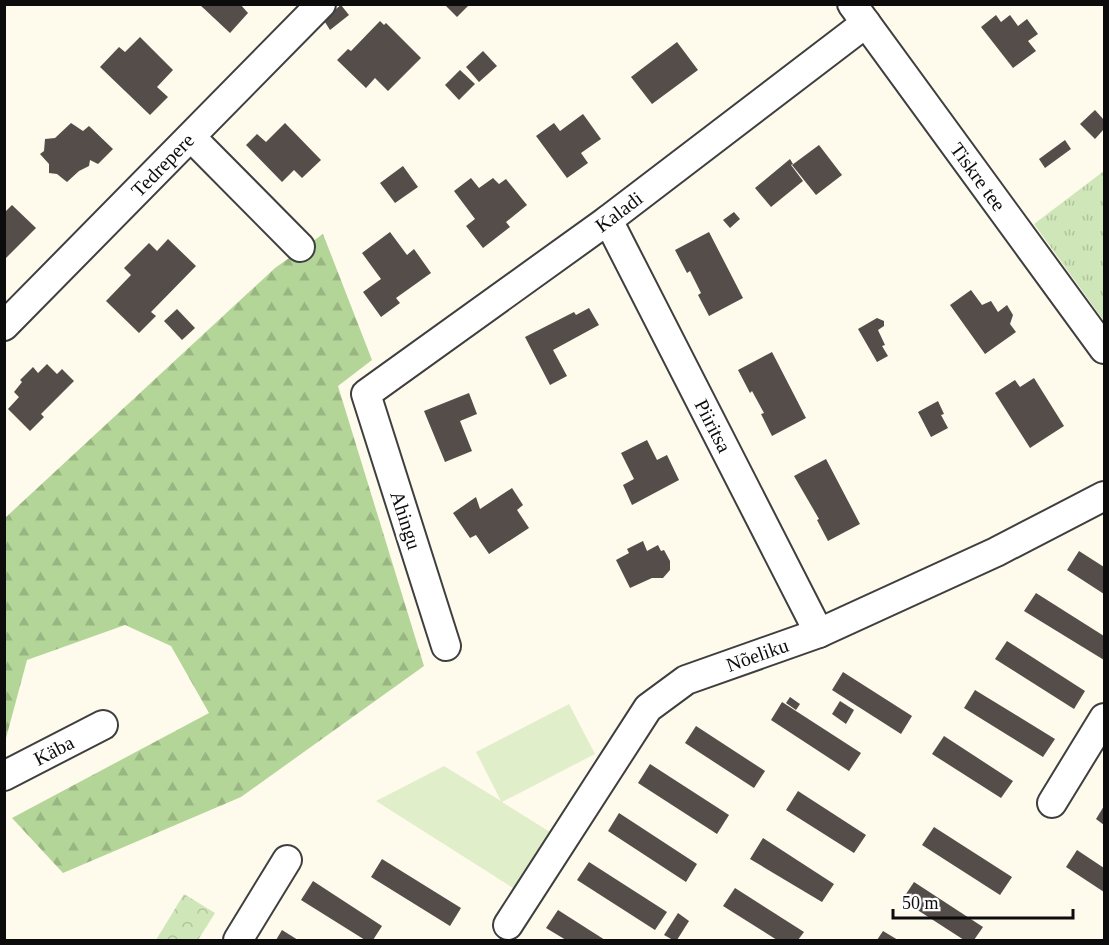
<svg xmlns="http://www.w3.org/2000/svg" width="1109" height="945" font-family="'Times New Roman',serif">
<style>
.grass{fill:url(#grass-tufts)}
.forest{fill:url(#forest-firs)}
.park{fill:url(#park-crowns)}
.pitch{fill:#e0eec9}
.building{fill:#544d49}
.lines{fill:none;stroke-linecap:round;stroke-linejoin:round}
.minor-casing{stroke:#3f3f3f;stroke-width:32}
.minor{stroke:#fff;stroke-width:28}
.labels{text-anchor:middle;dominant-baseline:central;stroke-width:6;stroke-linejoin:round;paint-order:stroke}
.street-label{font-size:20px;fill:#0c0c0c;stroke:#fff}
</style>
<defs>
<pattern id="grass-tufts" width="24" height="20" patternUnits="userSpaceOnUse" patternTransform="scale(1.5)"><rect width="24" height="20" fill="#cfe6b8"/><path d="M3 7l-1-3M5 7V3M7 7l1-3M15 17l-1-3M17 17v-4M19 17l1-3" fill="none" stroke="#b1c49d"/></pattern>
<pattern id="forest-firs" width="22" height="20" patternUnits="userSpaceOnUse" patternTransform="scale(1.5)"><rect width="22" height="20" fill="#b3d698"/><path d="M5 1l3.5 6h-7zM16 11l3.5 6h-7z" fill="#99b682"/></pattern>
<pattern id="park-crowns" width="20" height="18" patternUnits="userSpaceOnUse" patternTransform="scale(1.5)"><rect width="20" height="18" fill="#cfe6b8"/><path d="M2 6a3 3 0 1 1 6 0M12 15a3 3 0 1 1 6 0" fill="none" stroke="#b1c49d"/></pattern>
</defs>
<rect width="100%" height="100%" fill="#fefbec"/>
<polygon class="grass" points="1104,171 1104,321 1034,224"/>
<polygon class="forest" points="323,234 372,360 338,386 424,666 241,797 63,873 12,818 209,713 171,646 125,625 27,660 5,742 5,518 275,268"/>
<polygon class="park" points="184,894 215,913 198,940 156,940"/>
<polygon class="pitch" points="569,704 595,754 502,802 550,832 513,888 376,801 444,766 501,801 476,752"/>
<g class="building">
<polygon points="199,4 240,4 248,13 230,33"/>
<polygon points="444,4 470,4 457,17"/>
<polygon points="341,5 349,15 330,30 323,19"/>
<polygon points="996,15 1001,22 1010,15 1018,26 1027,19 1038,34 1028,41 1036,51 1013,68 981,27"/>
<polygon points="380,21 384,25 386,23 421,58 388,91 375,78 366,88 337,60 348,49 351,51"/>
<polygon points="140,37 173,70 157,87 168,97 150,115 100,67 119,47 125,52"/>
<polygon points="677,42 698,70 652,104 631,77"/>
<polygon points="483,51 497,66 479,82 466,67"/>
<polygon points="460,70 475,84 459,100 445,85"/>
<polygon points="1095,110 1104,120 1104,129 1095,139 1080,124"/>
<polygon points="583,114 601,139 581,153 588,163 567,178 536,136 554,123 560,131"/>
<polygon points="71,123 83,131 89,126 113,149 98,164 90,160 89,166 79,171 67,182 57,174 49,173 49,164 40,154 44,151 45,139 55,138"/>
<polygon points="285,123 321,160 302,178 294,170 282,182 246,145 257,134 266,142"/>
<polygon points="1065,140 1071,149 1045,168 1039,159"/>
<polygon points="819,145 842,175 816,195 792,165"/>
<polygon points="790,159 793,164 791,165 803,181 771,207 755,188"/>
<polygon points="403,166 418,187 395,203 380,183"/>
<polygon points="471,178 479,188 493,178 499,184 506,179 527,205 506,222 510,227 483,248 466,226 475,219 454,191"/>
<polygon points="12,205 36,228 4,260 4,213"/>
<polygon points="734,212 740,219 730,228 723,220"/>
<polygon points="390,232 407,255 414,249 431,273 396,298 400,303 381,317 363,292 381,279 362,253"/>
<polygon points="709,232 743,298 709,316 698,295 701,293 690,271 687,273 675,250"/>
<polygon points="168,239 196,266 151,312 156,316 139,333 106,301 131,275 124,268 149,243 157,251"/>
<polygon points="971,290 982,305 991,301 998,312 1007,305 1013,315 1010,324 1016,332 985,354 950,305"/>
<polygon points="589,308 599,325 553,350 567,376 550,385 525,337 574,312 576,315"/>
<polygon points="177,309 195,328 182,340 164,321"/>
<polygon points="877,318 884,321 884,326 878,330 885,345 882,346 888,356 877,362 858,329"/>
<polygon points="772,352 806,418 772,436 761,414 764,413 752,391 750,393 738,370"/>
<polygon points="47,364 57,374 62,369 74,381 41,414 44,417 30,431 8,409 19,397 14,392 22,382 20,380 33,367 38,373"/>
<polygon points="1034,378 1064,426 1030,448 995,393 1015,380 1020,387"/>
<polygon points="469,393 477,414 460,421 472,451 445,462 424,411"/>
<polygon points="938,401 944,414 941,415 948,428 931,437 918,412"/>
<polygon points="647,440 657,460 667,455 679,480 632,505 623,485 634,479 621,453"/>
<polygon points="826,459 860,524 828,541 817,520 819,519 794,476"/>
<polygon points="512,488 523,505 517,510 529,528 489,554 476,535 470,538 453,513 476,497 480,509"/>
<polygon points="643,541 647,551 658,545 661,551 664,550 670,561 670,570 663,578 652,578 630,588 616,560 629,553 627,549"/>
<polygon points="1079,551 1104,567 1104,594 1067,570"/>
<polygon points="1036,593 1104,636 1104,660 1024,611"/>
<polygon points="1007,641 1085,691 1074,709 995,659"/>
<polygon points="843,672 912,716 901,734 832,690"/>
<polygon points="975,690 1055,739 1043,757 964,708"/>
<polygon points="790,697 800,704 796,710 786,703"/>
<polygon points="840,701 854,710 846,724 832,714"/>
<polygon points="782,702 861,753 849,771 771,720"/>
<polygon points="696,726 765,771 754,788 685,743"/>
<polygon points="944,736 1013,781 1001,798 932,754"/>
<polygon points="650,764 729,815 717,834 638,783"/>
<polygon points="798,791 866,835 854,853 786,810"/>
<polygon points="1104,806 1104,825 1096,819"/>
<polygon points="619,813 697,864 686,882 608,831"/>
<polygon points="934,827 1012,877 1000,895 922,845"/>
<polygon points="763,838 834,884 822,902 750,859"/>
<polygon points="1077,850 1104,868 1104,892 1066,867"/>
<polygon points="382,859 461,908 450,926 371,877"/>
<polygon points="589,862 667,912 655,930 577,880"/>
<polygon points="313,881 382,926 373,940 365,940 301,900"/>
<polygon points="914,882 983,927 974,940 964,940 902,900"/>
<polygon points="735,888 804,932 798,940 777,940 723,906"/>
<polygon points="558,910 605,940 566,940 546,928"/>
<polygon points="678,913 689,921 677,940 673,940 664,935"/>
<polygon points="282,930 298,940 276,940"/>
<polygon points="883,931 898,940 877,940"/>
</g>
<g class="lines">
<defs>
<g id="minor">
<path id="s1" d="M852 4 1104 349"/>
<polyline points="191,137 300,247"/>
<path id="s2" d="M608 220 819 633"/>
<path id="s3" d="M4 326 321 4"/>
<path id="s4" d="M446 646 366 394 608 220 866 23"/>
<path id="s5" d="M4 776 103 725"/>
<polyline points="1052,803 1104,718"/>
<path id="s6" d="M508 925 648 708 686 680 819 633 996 552 1104 496"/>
<polyline points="238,940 287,860"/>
</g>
</defs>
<use href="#minor" class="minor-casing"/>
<use href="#minor" class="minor"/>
</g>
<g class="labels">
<g class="street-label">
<text stroke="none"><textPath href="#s3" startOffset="226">Tedrepere</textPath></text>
<text stroke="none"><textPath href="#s1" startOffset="214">Tiskre tee</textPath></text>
<text stroke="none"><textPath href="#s4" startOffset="576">Kaladi</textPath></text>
<text stroke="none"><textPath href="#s2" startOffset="231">Piiritsa</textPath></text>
<text transform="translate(406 520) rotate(72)">Ahingu</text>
<text stroke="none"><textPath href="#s6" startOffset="381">Nõeliku</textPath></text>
<text stroke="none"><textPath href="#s5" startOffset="56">Käba</textPath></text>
</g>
</g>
<rect width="1109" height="945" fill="none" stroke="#0c0c0c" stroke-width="12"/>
<path d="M893 909v9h180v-9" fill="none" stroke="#0c0c0c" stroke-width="3"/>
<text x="902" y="909" font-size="18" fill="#0c0c0c" stroke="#ffffff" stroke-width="4.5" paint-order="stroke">50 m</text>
</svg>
